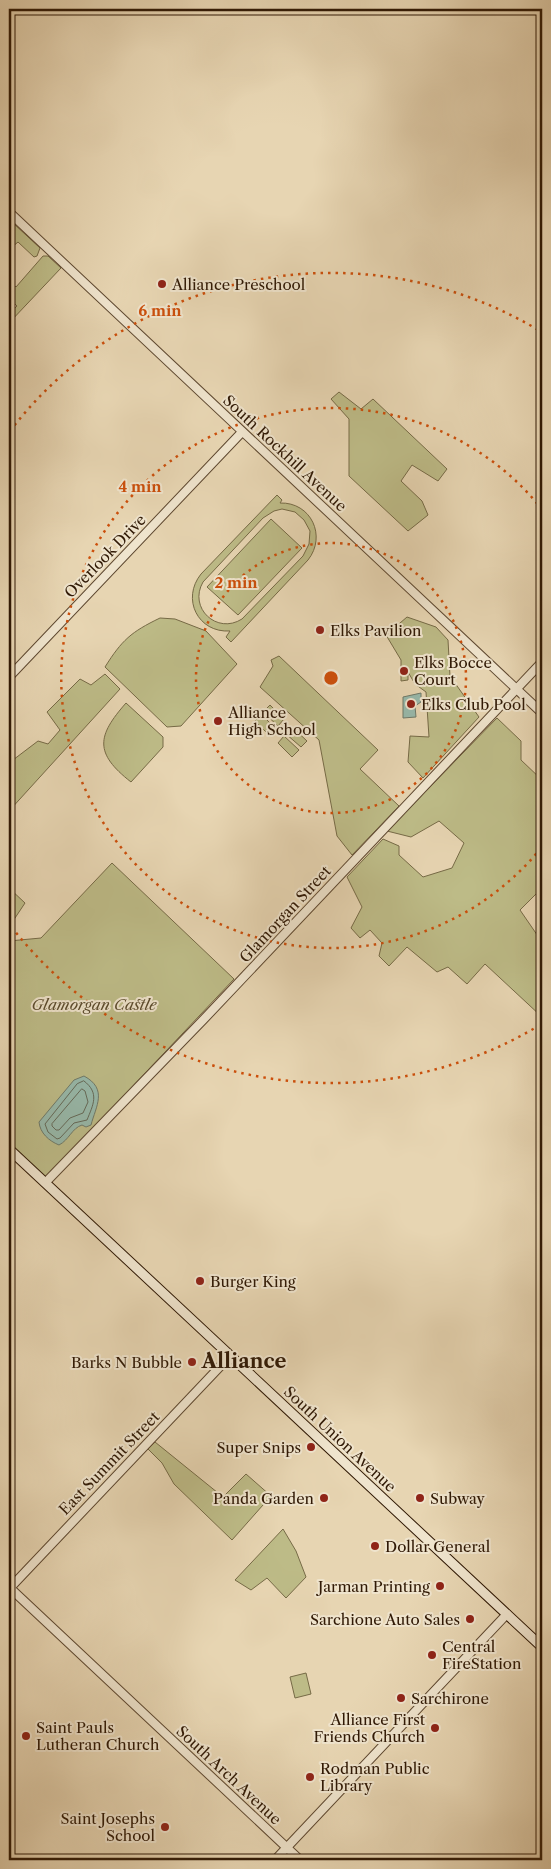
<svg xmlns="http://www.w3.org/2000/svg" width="551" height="1869" font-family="'Libre Caslon Text',serif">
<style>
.green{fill:#bdbb87;stroke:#766a46;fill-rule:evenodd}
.water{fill:#97b9ab;stroke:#6e7969}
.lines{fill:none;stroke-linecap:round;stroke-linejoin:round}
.shore{stroke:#646958;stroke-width:1}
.tertiary-casing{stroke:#5e4830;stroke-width:10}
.secondary-casing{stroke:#301905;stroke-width:11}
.tertiary{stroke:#efe4cd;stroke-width:8}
.secondary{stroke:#efe4cd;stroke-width:9}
.ring{fill:none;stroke:#cc4f0b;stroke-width:2.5;stroke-dasharray:2.5 5}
.poi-dot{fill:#8f2418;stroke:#efe4cd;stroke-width:2}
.labels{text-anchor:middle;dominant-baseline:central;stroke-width:4;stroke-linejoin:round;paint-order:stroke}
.poi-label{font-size:15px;fill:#301905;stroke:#efe4cd;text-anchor:start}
.street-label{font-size:15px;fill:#301905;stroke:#efe4cd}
.park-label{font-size:15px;font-style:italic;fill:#5a4a2c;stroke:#efe4cd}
.district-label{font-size:20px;font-weight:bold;fill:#301905;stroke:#efe4cd}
.centre{fill:#cc4f0b;stroke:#efe4cd;stroke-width:2.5}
.ring-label{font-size:15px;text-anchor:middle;font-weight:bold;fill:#cc4f0b;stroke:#efe4cd;stroke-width:4;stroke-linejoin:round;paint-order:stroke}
</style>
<rect width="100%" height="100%" fill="#e7d5b2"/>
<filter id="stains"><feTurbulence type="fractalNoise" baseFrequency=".004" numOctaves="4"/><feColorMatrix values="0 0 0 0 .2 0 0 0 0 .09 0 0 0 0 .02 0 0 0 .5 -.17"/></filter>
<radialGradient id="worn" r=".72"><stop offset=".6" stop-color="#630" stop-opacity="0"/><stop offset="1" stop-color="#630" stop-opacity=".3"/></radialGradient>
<g class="green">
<polygon points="9,223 13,223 40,248 37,256 34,257 18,242 11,248 9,245"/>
<polygon points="43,256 48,256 61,268 9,323 9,314 17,306 14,303 11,305 9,302 9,280 16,287"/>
<polygon points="339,392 361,409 373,399 447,469 438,481 412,465 401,481 422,501 428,515 408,531 349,476 349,419 331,399"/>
<path d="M277 495 282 500 280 503C311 502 327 536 308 560L231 642 226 637 230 631C198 633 181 599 201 574ZM282 509 295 512 304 520 310 531 309 544 303 556 242 619C217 635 188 608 203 582L263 518 274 511Z"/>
<polygon points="271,519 302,548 238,615 207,587"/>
<polygon points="407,617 436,627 448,640 450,676 479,717 423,778 408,762 410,736 429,737 426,692 415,684 408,672 408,680 401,681 401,660 386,635"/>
<path d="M160 618 175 619 206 631 237 664 181 726 167 727 105 667C122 640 131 632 160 618Z"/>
<polygon points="279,656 378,750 360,769 399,806 352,855 337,836 319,740 260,687 273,666 271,660"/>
<polygon points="105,674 120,689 9,811 9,763 38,741 48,744 60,730 47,712 80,679 91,685"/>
<path d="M126 703 163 737V747L131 782C94 753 97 736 126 703Z"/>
<polygon points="270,705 284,719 278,726 263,712"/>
<polygon points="261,714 275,728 269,735 255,721"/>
<polygon points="497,718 521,741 521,760 542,780 542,876 538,880 538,892 520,910 542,942 542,972 539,976 542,979 542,1017 485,964 467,984 448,967 437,972 407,947 389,966 379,956 382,943 370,930 360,938 351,928 362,907 347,877 383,839 399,846 399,855 423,877 452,868 464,843 439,821 411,837 387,831"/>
<polygon points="292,727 307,741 301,747 286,734"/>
<polygon points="284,736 299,750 292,757 278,743"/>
<polygon points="112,863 234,979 46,1178 9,1143 9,941 41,938"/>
<polygon points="9,888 25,903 9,927"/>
<polygon points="155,1442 223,1497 246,1474 271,1496 232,1540 174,1484 162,1463 148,1449"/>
<polygon points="283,1529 296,1551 306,1577 286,1598 267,1578 251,1590 235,1580"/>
<polygon points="306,1673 311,1694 295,1698 290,1677"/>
</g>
<g class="water">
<polygon points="421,693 421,702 415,706 416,717 403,718 403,697"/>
<path d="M84 1076C108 1089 96 1106 91 1125L86 1127 82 1125C72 1128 69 1140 59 1145 49 1141 40 1133 39 1122L74 1080Z"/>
</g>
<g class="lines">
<g class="shore">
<path d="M84 1081C100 1093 93 1105 87 1120L74 1123 60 1138 57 1139 48 1132 45 1124 77 1084Z"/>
<polygon points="82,1089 85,1091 88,1102 83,1113 70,1118 59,1130 56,1130 52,1126 52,1124"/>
</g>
<defs>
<g id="tertiary">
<polyline points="9,212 542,713"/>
<polyline points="9,677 242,432"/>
<polyline points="45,1183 204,1019 542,662"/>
<polyline points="9,1587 300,1860"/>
<polyline points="9,1589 230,1356"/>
<polyline points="275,1860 507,1614"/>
</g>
<polyline id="secondary" points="9,1149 542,1647"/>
</defs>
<use href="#tertiary" class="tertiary-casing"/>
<use href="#secondary" class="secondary-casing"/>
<use href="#tertiary" class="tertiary"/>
<use href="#secondary" class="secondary"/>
</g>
<g class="ring">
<circle cx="331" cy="678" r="135"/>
<path d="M541 848A270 270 0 1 1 541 508"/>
<path d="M540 1025A405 405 0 0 1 10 925M10 431A405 405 0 0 1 540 331"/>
</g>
<g class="poi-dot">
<circle cx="162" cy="284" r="5"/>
<circle cx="320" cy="630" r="5"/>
<circle cx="404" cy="671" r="5"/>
<circle cx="411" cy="704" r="5"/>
<circle cx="218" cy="721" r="5"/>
<circle cx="200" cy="1281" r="5"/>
<circle cx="192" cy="1362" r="5"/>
<circle cx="311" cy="1447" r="5"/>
<circle cx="324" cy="1498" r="5"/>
<circle cx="420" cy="1498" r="5"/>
<circle cx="375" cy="1546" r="5"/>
<circle cx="440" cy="1586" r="5"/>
<circle cx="470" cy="1619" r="5"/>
<circle cx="432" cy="1655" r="5"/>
<circle cx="401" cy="1698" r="5"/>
<circle cx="435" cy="1728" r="5"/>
<circle cx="26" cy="1736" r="5"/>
<circle cx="310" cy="1777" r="5"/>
<circle cx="165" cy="1827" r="5"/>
</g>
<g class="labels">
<g class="poi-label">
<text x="172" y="284">Alliance Preschool</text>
<text x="330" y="630">Elks Pavilion</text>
<text x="414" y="662">Elks Bocce<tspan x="414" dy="17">Court</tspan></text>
<text x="421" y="704">Elks Club Pool</text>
<text x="228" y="712">Alliance<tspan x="228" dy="17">High School</tspan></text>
<text x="210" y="1281">Burger King</text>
<text x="182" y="1362" text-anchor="end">Barks N Bubble</text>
<text x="301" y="1447" text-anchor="end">Super Snips</text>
<text x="314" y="1498" text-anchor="end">Panda Garden</text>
<text x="430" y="1498">Subway</text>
<text x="385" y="1546">Dollar General</text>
<text x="430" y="1586" text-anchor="end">Jarman Printing</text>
<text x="460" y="1619" text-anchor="end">Sarchione Auto Sales</text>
<text x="442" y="1646">Central<tspan x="442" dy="17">FireStation</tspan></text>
<text x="411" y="1698">Sarchirone</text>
<text x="425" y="1719" text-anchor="end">Alliance First<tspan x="425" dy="17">Friends Church</tspan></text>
<text x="36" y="1727">Saint Pauls<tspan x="36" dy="17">Lutheran Church</tspan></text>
<text x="320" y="1768">Rodman Public<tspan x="320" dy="17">Library</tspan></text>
<text x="155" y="1818" text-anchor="end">Saint Josephs<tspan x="155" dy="17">School</tspan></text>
</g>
<g class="street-label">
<text transform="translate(285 453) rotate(43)">South Rockhill Avenue</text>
<text transform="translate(105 556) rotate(-46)">Overlook Drive</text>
<text transform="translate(285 914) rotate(-47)">Glamorgan Street</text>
<text transform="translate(340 1439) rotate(43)">South Union Avenue</text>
<text transform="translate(109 1463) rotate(-46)">East Summit Street</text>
<text transform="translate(229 1775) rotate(43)">South Arch Avenue</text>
</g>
<g class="park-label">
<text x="94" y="1004">Glamorgan Castle</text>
</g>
<g class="district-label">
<text x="244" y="1361">Alliance</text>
</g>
</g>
<circle cx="331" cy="678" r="8" class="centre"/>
<g class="ring-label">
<text x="160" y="316">6 min</text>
<text x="140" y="492">4 min</text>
<text x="236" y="588">2 min</text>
</g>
<rect width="551" height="1869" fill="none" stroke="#e7d5b2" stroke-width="30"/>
<rect x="10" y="10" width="531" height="1849" fill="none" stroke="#301905" stroke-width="2.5"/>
<rect x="15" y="15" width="521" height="1839" fill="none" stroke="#301905"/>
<rect width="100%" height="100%" filter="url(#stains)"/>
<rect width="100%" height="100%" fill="url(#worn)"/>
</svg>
